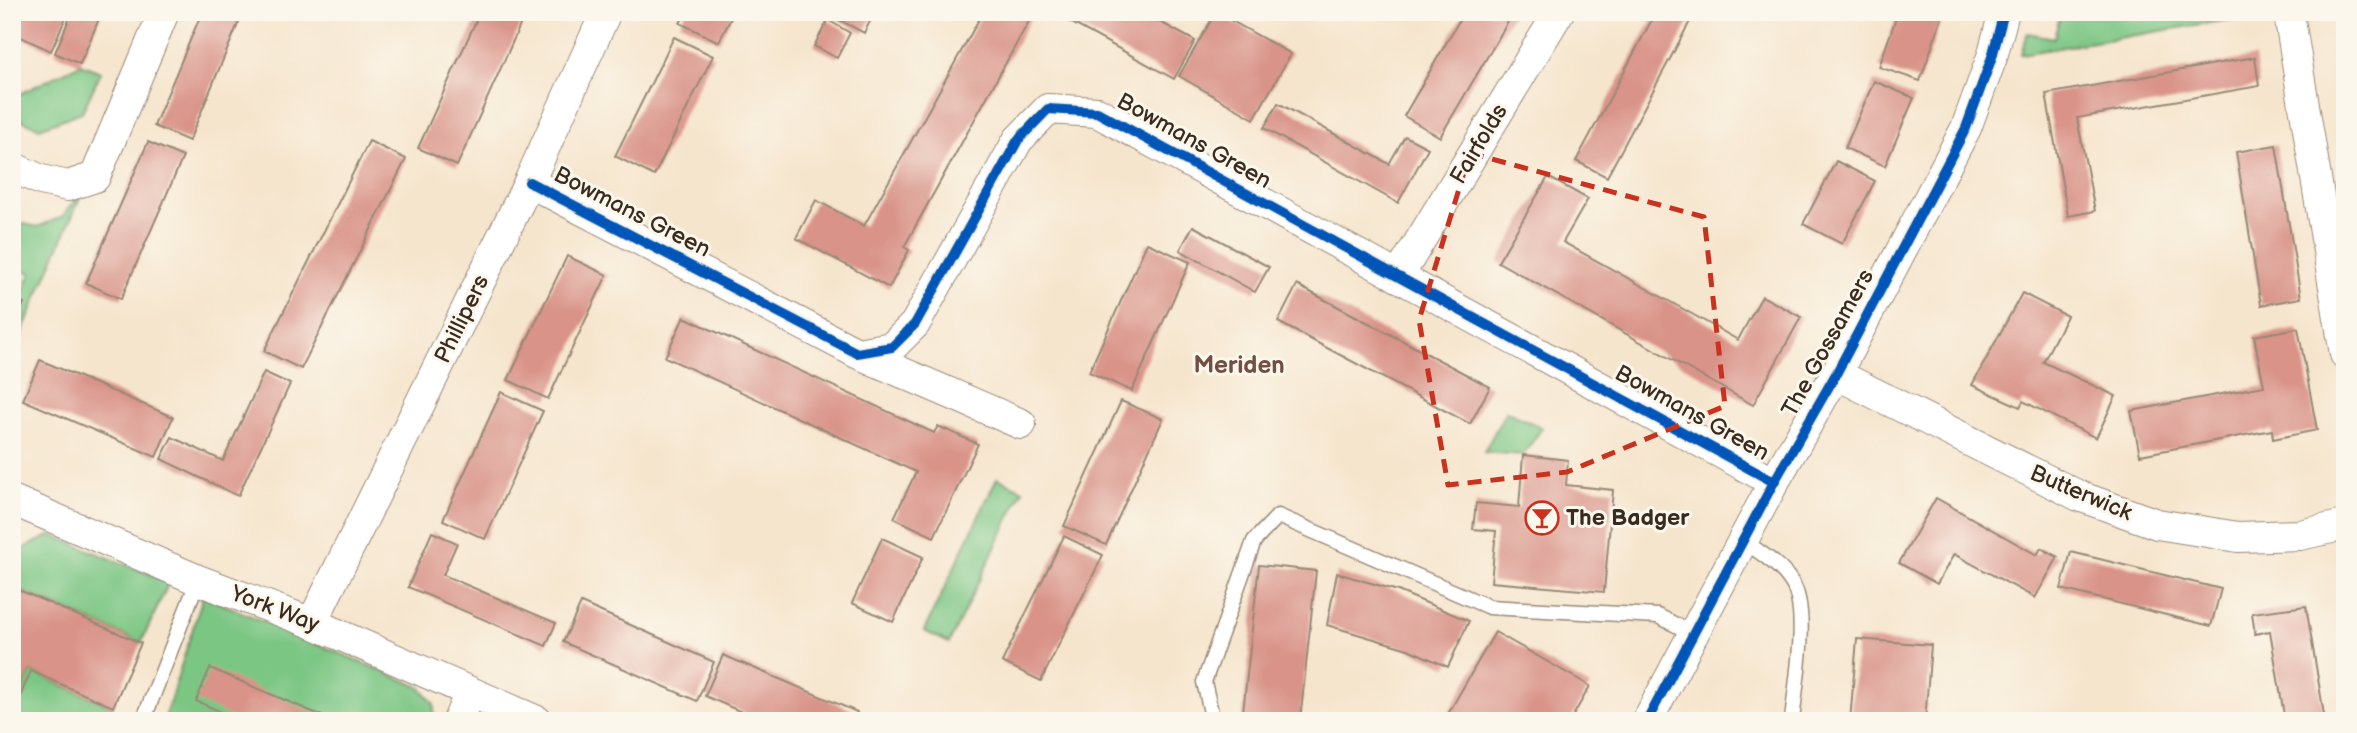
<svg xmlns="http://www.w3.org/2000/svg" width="2357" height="733" font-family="'Balsamiq Sans',sans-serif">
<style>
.green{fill:#7bc684;stroke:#5b7851;stroke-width:2}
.building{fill:#d99388}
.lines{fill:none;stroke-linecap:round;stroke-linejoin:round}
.service-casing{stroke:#988876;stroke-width:17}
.minor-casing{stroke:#988876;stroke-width:32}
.service{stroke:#fff;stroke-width:14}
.minor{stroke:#fff;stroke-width:30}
.cycleway-casing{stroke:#fbf7ec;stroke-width:15}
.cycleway{stroke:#0057b8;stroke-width:10}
.marked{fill:none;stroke:#c8321e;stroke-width:5;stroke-dasharray:14 9;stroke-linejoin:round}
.labels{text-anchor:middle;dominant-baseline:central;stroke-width:6;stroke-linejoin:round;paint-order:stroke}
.street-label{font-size:23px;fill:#3b2a1e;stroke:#fbf7ec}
.poi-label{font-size:23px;font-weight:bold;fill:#3b2a1e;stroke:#fbf7ec;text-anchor:start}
.neighbourhood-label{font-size:24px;font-weight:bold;fill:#724f43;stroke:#fbf7ec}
</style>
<rect width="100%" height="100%" fill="#fbf7ec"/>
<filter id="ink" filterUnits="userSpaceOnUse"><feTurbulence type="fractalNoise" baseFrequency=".0143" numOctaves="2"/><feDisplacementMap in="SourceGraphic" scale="14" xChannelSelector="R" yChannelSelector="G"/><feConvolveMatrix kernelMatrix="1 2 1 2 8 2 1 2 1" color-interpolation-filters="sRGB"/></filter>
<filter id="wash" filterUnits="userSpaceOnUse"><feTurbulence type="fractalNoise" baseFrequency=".00686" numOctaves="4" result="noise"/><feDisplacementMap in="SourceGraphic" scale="28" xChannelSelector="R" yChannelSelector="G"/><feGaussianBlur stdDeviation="1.57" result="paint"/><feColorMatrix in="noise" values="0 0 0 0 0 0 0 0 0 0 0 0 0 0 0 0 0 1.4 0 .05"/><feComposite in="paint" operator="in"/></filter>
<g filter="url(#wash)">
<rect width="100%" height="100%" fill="#f6e5cd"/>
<g class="green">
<polygon points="2061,12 2276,12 2021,54 2027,33 2054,38"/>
<polygon points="80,64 101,72 82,112 40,128 12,116 12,91 20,94"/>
<polygon points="83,191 12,355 12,318 31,273 12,265 12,221 37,227 62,217"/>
<polygon points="1506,411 1542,428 1523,455 1484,452"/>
<polygon points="997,478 1023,490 949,643 924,631"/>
<polygon points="51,535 169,582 141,643 12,587 12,561 28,546"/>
<polygon points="203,596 420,687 434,704 433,721 164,721"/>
<polygon points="31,671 113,707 109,721 12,721 12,715"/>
</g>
<g id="blocks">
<g class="building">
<polygon points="12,12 62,12 67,15 51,51 12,33"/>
<polygon points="72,12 102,12 80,64 55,53"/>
<polygon points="202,12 243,12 189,141 154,126"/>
<polygon points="480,12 526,12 457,166 418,148"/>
<polygon points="686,12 734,12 719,42 680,23"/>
<polygon points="831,12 875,12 864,33 830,15"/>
<polygon points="983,12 1034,12 904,247 909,250 889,288 796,238 816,200 864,226"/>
<polygon points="1052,12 1142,12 1195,41 1174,79"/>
<polygon points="1216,12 1291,54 1254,119 1179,76"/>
<polygon points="1464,12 1507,12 1512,15 1440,137 1404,116"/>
<polygon points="1656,12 1695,12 1607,177 1576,161"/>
<polygon points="1898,12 1944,12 1920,81 1879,67"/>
<polygon points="828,20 850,33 837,58 814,46"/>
<polygon points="674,37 713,56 654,176 615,156"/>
<polygon points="2255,57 2259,86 2077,118 2095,211 2068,216 2046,94"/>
<polygon points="1874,81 1914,98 1885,166 1845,148"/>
<polygon points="1278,103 1389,164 1405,136 1428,148 1398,203 1264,128"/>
<polygon points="369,141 406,159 301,369 264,351"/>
<polygon points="148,142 183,157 121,299 86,283"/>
<polygon points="2276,145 2301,298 2261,305 2236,152"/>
<polygon points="1836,161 1875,181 1842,244 1803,224"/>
<polygon points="1548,177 1588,199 1563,242 1651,291 1738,340 1762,296 1801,317 1753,405 1498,262"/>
<polygon points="1193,226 1269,267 1255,292 1180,250"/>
<polygon points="1147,243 1190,262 1132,391 1089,372"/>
<polygon points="567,256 607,275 548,399 508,380"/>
<polygon points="1297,285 1490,387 1470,424 1278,322"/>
<polygon points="2022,293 2067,316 2043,362 2116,396 2096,438 2023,401 2020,407 1972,385"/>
<polygon points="12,297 24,303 12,329"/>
<polygon points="684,317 934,433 938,426 978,444 934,537 894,518 916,472 665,357"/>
<polygon points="2298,328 2317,430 2273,439 2272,430 2140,455 2131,411 2264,386 2254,336"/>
<polygon points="40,360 173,417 156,457 23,400"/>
<polygon points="264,372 290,384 238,496 161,459 172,437 223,461"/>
<polygon points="501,392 543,411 485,539 443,520"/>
<polygon points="1121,401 1163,419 1106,545 1064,526"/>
<polygon points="1523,455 1568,460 1566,485 1613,490 1604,592 1491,582 1496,531 1473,529 1476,503 1519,507"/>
<polygon points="1936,498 2037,555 2041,548 2058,557 2035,598 1954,554 1937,584 1899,563"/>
<polygon points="432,532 457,543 443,575 556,623 546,646 408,587"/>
<polygon points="1064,536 1103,555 1041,681 1002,662"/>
<polygon points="882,538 923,557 893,622 852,603"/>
<polygon points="2071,552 2221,589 2211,626 2061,589"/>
<polygon points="1259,565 1316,571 1300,721 1242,721"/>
<polygon points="1337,573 1398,591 1469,621 1448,667 1408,649 1327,625"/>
<polygon points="12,587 141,643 113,707 31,671 12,715"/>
<polygon points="581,603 714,662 697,701 563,642"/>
<polygon points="2306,606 2325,721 2285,721 2270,631 2255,634 2252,613"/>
<polygon points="1495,632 1590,686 1570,721 1444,721"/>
<polygon points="1857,639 1931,645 1925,721 1850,721"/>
<polygon points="723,655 857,712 853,721 762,721 705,696"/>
<polygon points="210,668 254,687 334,721 242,721 196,701"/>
</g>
</g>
</g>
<g filter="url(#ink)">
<use href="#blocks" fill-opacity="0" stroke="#988876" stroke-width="2"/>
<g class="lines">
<defs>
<g id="service">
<path d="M1743 540C1760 553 1780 564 1792 583 1810 611 1795 687 1792 721"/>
<polyline points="143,721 198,580"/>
<polyline points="1213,721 1204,682 1254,541 1278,516 1489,607 1658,616 1694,634"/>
</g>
<g id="minor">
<polyline points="2290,20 2345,354"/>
<polyline points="12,167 41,180 68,186 95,177 164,12"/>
<polyline points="529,182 857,353 892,347 915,324 1018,140 1048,109 1097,112 1774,482"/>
<polyline points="1398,277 1559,12"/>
<polyline points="857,353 1021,424"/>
<polyline points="1836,374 2079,496 2157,524 2238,537 2300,535 2345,525"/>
<polyline points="12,500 198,580 312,623 537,721"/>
<polyline points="312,623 529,182 606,12"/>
<polyline points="458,721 470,692"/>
<polyline points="1647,721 1774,482 1836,374 1966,128 1992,57 2004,12"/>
</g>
</defs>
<use href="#service" class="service-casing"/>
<use href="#minor" class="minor-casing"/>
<use href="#service" class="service"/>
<use href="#minor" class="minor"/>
<defs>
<g id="cycleway">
<polyline points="529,182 857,353 892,347 915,324 1018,140 1048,109 1097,112 1774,482"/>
<polyline points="1647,721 1774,482 1836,374 1966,128 1992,57 2004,12"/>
</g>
</defs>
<use href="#cycleway" class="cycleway-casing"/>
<use href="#cycleway" class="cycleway"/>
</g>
</g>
<path class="marked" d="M1470 153 1704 217 1725 406 1567 472 1448 485 1419 320Z"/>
<defs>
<symbol id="bar-ring" viewBox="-11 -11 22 22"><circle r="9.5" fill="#fbf7ec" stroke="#c8321e" stroke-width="1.5"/><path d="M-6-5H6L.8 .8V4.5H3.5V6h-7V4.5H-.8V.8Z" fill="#c8321e"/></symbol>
</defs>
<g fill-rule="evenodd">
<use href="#bar-ring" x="1523" y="499" width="38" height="38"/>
</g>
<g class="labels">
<g class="street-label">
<text transform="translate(1194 141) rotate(29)">Bowmans Green</text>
<text transform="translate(1479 144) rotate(-59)">Fairfolds</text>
<text transform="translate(632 212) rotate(27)">Bowmans Green</text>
<text transform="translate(462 319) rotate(-64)">Phillipers</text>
<text transform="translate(1828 343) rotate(-61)">The Gossamers</text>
<text transform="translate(1692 413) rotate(29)">Bowmans Green</text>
<text transform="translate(2081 493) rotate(23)">Butterwick</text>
<text transform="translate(275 609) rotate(21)">York Way</text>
</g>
<g class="poi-label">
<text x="1566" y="518">The Badger</text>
</g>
<g class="neighbourhood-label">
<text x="1239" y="365">Meriden</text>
</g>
</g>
<rect width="2357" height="733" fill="none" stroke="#fbf7ec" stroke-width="42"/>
</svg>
